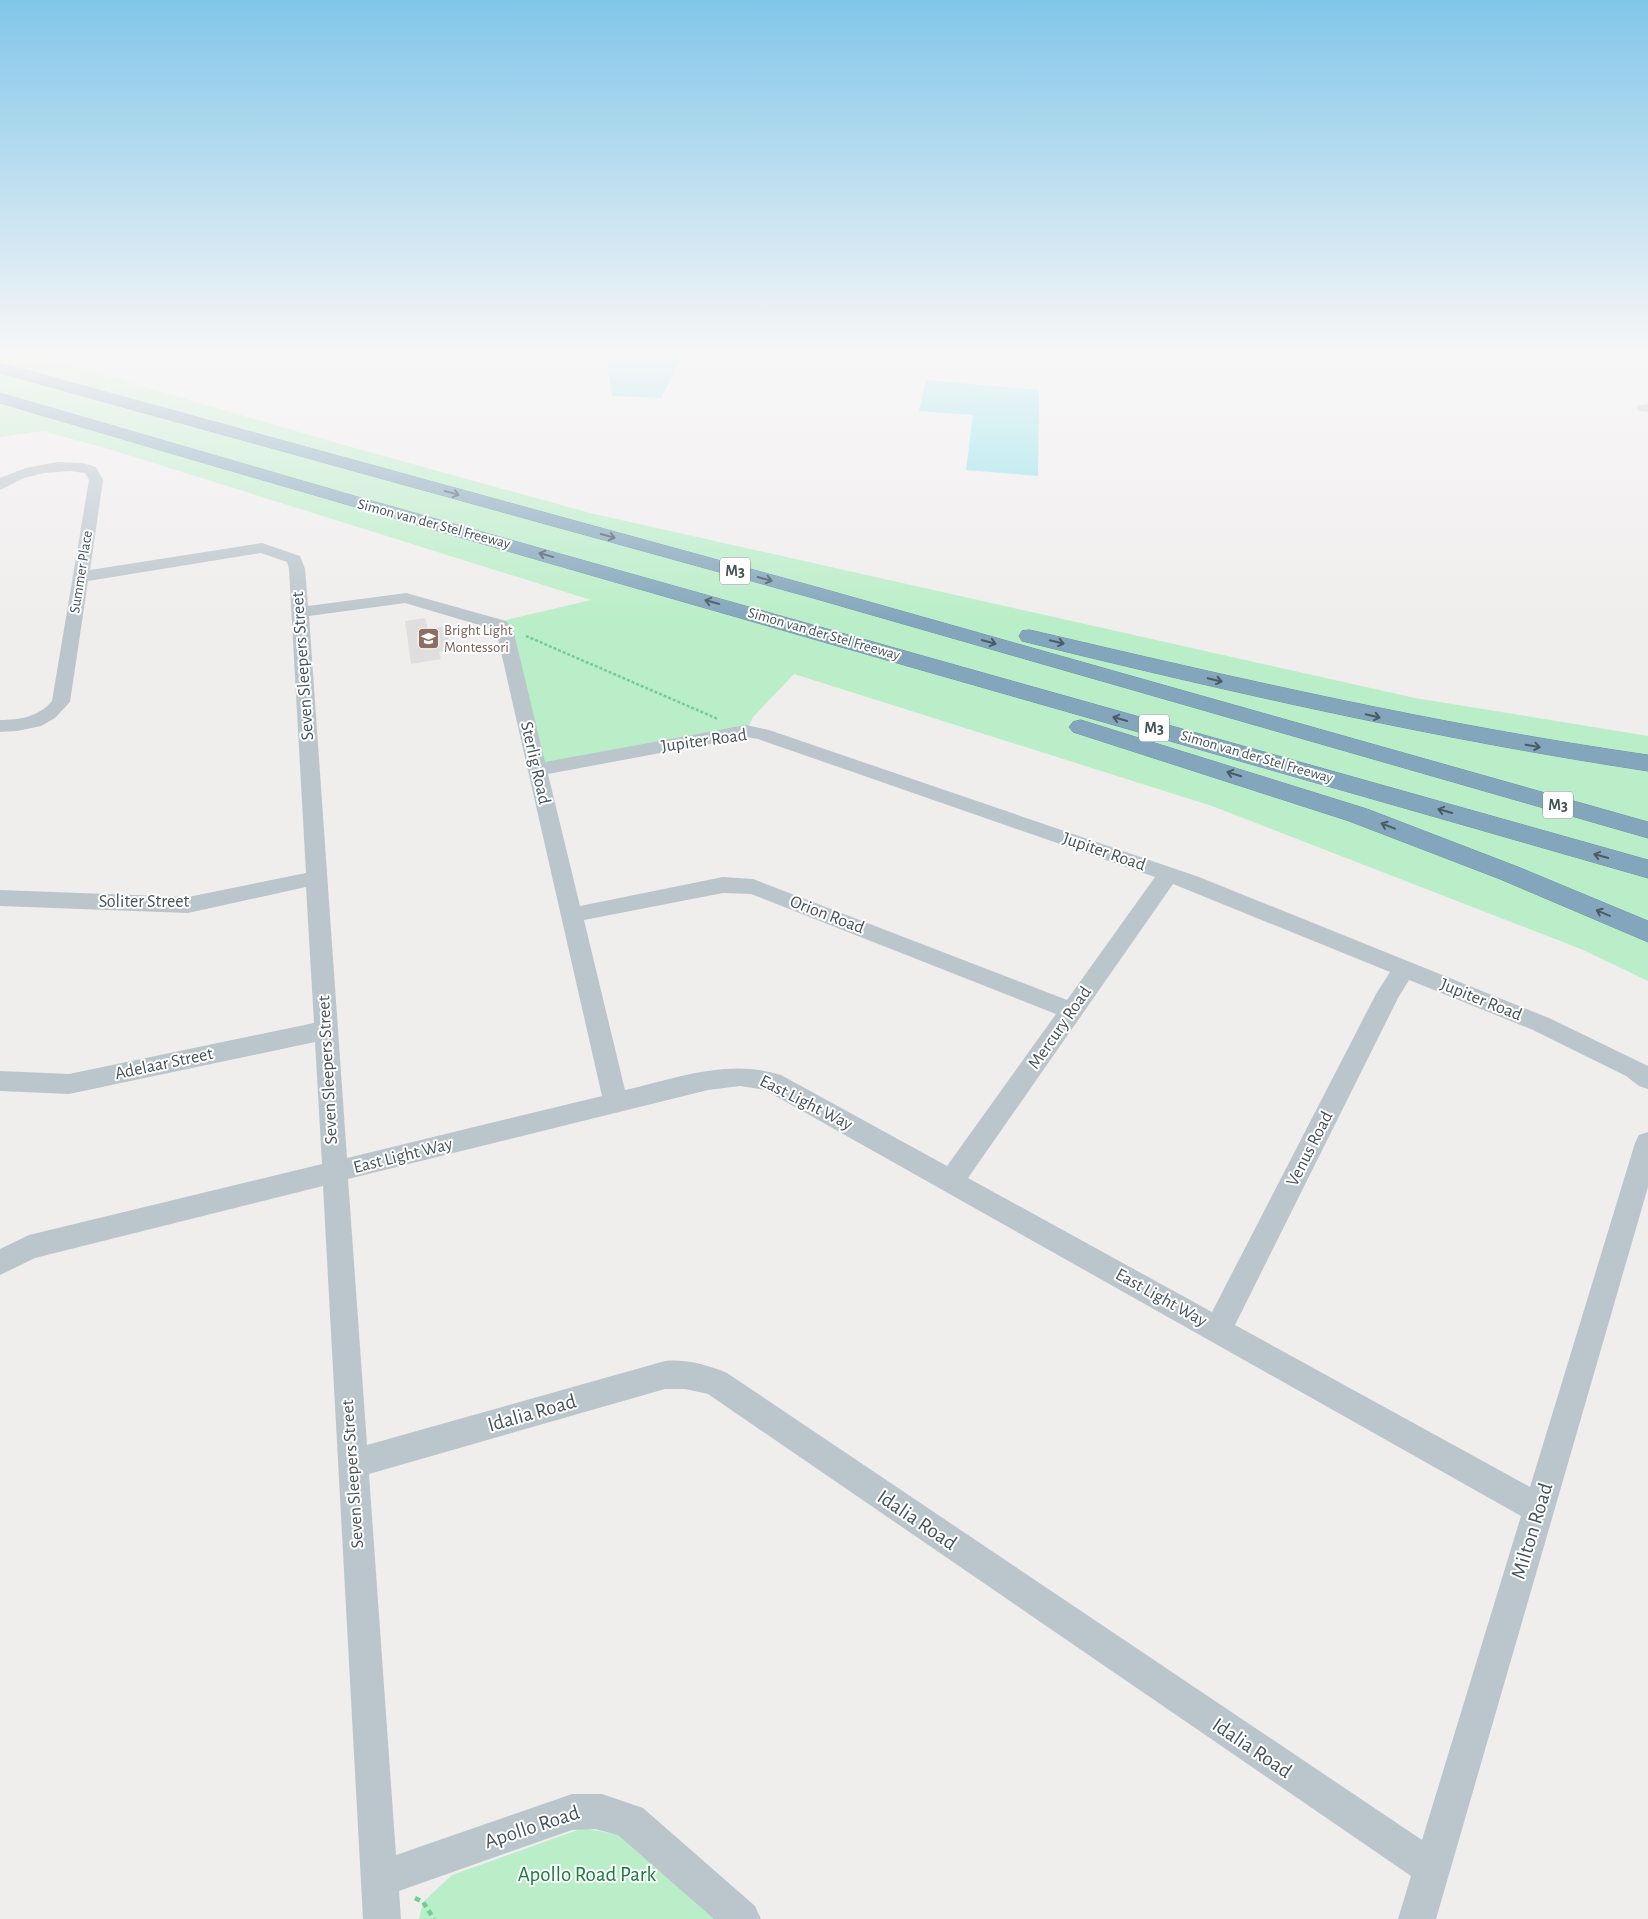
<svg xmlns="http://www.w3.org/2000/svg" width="1648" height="1919" font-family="'Alegreya Sans',sans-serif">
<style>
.education{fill:#e1dedf}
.green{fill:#baeec8}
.water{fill:#87e2eb}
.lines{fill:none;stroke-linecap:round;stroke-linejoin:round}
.highway-casing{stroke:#6f91a8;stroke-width:1}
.path-far1{stroke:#72cc96;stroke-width:2.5;stroke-dasharray:3 2;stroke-linecap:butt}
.path{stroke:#72cc96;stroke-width:4.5;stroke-dasharray:5.5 4;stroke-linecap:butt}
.minor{fill:#bbc6cc;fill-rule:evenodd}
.highway{fill:#84a6bc;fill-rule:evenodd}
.oneway{stroke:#4b5b64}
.labels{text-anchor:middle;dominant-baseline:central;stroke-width:4;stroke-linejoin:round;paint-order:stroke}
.far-street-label{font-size:15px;fill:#45535a;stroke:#fff}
.far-education-label{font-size:15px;fill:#785e54;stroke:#fff;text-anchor:start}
.shield{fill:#fff;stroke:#7d878c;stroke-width:1}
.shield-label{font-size:16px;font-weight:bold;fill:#45535a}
.street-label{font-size:18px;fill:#45535a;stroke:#fff}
.near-street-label{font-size:21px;fill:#45535a;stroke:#fff}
.near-park-label{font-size:21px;fill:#167b3d;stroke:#fff}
</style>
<rect width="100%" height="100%" fill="#f0eded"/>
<polygon class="education" points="425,618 428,629 446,626 450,650 439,652 441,659 411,664 405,621"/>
<g class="green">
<polygon points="0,351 21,351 344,445 590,513 1415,698 1648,736 1648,981 1581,949 1212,806 794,674 753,717 746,731 536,770 500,625 506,620 591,600 112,450 43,431 0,437"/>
<polygon points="583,1828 620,1835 716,1919 419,1919 423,1902 452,1875"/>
</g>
<g class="water">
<polygon points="605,351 686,351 661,398 612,396"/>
<polygon points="926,380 1039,390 1038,476 966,470 973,415 919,411"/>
</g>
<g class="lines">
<defs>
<g id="highway">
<polygon points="0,363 827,590 1648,822 1648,838 813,598 0,373"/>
<path d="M0 393 358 497 1648 860V878C1099 720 548 565 0 403Z"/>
<path d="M1030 630C1235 678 1439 725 1648 755V771C1437 739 1229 692 1022 641L1019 636 1022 631Z"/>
<polygon points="1081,720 1367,809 1518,867 1648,921 1648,942 1500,879 1349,821 1073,732 1069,727 1073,722"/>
</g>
</defs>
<use href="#highway" class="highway-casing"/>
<polyline class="path-far1" points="526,636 718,719"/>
<polyline class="path" points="415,1898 423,1902 434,1919"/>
<g class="minor">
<polygon points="1641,351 1648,351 1648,355 1642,354"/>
<polygon points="1648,404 1648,412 1639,411 1637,408 1639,405"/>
<path d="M57 462 82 463 96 467 103 480 90 570 262 543 300 556 305 569 308 606 406 593 506 621 513 629 545 762 746 725 769 730 1199 877 1549 1018 1648 1066V1089L1639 1086 1626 1076 1533 1030 1409 980 1398 998 1235 1325 1530 1487 1635 1143 1639 1135 1648 1132V1187L1436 1919H1398L1411 1876 708 1394 685 1389H665L369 1474 396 1855 572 1794H602L643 1808 755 1906 761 1919H714L618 1835 595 1829 572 1830 399 1891 401 1919H363L323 1186 35 1258 0 1275V1249L29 1235 322 1164 315 1042 69 1094 0 1091V1071L69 1074 314 1023 306 887 188 913 0 906V890L188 897 306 873 289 569 287 562 261 553 88 581 70 702 55 718 41 726 17 731 0 732V720C20 720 38 717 52 701L89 480 85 473 70 471 44 473 24 478 0 490V478L26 468ZM405 603 496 630 602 1096 347 1158 309 616ZM746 737 758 739 1155 877 1067 1000 753 879 723 877 580 906 548 774ZM1173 884 1390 972 1376 994 1212 1312 968 1178ZM723 893 751 894 1056 1014 947 1166 781 1075C728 1058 677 1078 625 1090L584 920ZM740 1086 765 1090 1521 1516 1422 1840 727 1373C707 1365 687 1359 665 1361L367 1445 348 1179 708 1090Z"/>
</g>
<use href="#highway" class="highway"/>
</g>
<defs><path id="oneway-shaft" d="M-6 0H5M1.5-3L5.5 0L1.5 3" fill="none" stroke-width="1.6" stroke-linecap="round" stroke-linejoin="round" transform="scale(1.25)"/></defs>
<g class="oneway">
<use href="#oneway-shaft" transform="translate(452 493) rotate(15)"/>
<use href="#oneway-shaft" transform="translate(608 536) rotate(15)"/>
<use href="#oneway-shaft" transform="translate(546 555) rotate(-164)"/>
<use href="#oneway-shaft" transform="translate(765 579) rotate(15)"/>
<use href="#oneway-shaft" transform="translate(712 602) rotate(-164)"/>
<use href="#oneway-shaft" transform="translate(989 642) rotate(16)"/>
<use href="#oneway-shaft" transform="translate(1057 642) rotate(13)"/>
<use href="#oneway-shaft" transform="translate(1215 680) rotate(13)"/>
<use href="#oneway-shaft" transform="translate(1373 716) rotate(13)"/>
<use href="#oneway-shaft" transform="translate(1120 719) rotate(-164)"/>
<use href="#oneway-shaft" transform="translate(1533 746) rotate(9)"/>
<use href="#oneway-shaft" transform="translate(1234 774) rotate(-163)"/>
<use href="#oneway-shaft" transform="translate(1445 811) rotate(-164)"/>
<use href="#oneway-shaft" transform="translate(1388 826) rotate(-159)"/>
<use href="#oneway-shaft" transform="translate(1601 856) rotate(-164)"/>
<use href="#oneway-shaft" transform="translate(1603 913) rotate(-157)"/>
</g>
<linearGradient id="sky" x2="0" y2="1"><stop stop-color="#81c6e9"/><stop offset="0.57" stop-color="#f8f7f7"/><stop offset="1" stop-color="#f8f7f7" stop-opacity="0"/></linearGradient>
<rect width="1648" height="620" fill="url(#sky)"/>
<defs>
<symbol id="school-square" viewBox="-11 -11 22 22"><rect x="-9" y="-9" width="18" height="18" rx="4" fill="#8d6e63" stroke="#fff"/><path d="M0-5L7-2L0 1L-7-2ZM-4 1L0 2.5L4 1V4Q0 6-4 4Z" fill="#fff"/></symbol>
</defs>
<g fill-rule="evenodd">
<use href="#school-square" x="416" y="626" width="25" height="25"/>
</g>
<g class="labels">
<g class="far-street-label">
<text transform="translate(434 524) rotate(15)">Simon van der Stel Freeway</text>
<text transform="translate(81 572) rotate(-81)">Summer Place</text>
<text transform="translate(824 634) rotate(16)">Simon van der Stel Freeway</text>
<text transform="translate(1257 757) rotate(16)">Simon van der Stel Freeway</text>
</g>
<g class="far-education-label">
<text x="444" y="630">Bright Light<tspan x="444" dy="17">Montessori</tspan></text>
</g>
<g class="shield">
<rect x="720" y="557.5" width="30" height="27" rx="4"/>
<rect x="1139" y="714.5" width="30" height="27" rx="4"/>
<rect x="1543" y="791.5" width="30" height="27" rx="4"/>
</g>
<g class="shield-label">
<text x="735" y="571">M3</text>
<text x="1154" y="728">M3</text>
<text x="1558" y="805">M3</text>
</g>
<g class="street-label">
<text transform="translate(303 666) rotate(-94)">Seven Sleepers Street</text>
<text transform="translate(704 741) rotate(-8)">Jupiter Road</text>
<text transform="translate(535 763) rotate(77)">Sterlig Road</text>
<text transform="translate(1104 852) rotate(19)">Jupiter Road</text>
<text x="144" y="902">Soliter Street</text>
<text transform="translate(827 915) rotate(21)">Orion Road</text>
<text transform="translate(1481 1000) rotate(22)">Jupiter Road</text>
<text transform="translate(1060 1028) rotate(-55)">Mercury Road</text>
<text transform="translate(164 1064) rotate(-12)">Adelaar Street</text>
<text transform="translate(328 1070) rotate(-93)">Seven Sleepers Street</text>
<text transform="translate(806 1103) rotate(27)">East Light Way</text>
<text transform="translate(1310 1149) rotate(-63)">Venus Road</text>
<text transform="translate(403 1156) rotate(-14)">East Light Way</text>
<text transform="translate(1161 1298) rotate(29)">East Light Way</text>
<text transform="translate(353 1474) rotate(-94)">Seven Sleepers Street</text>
</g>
<g class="near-street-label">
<text transform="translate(532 1413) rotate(-16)">Idalia Road</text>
<text transform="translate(917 1520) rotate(34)">Idalia Road</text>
<text transform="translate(1532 1531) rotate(-73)">Milton Road</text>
<text transform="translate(1252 1748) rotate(34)">Idalia Road</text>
<text transform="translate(532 1827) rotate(-18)">Apollo Road</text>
</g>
<g class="near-park-label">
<text x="587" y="1874">Apollo Road Park</text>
</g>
</g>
</svg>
